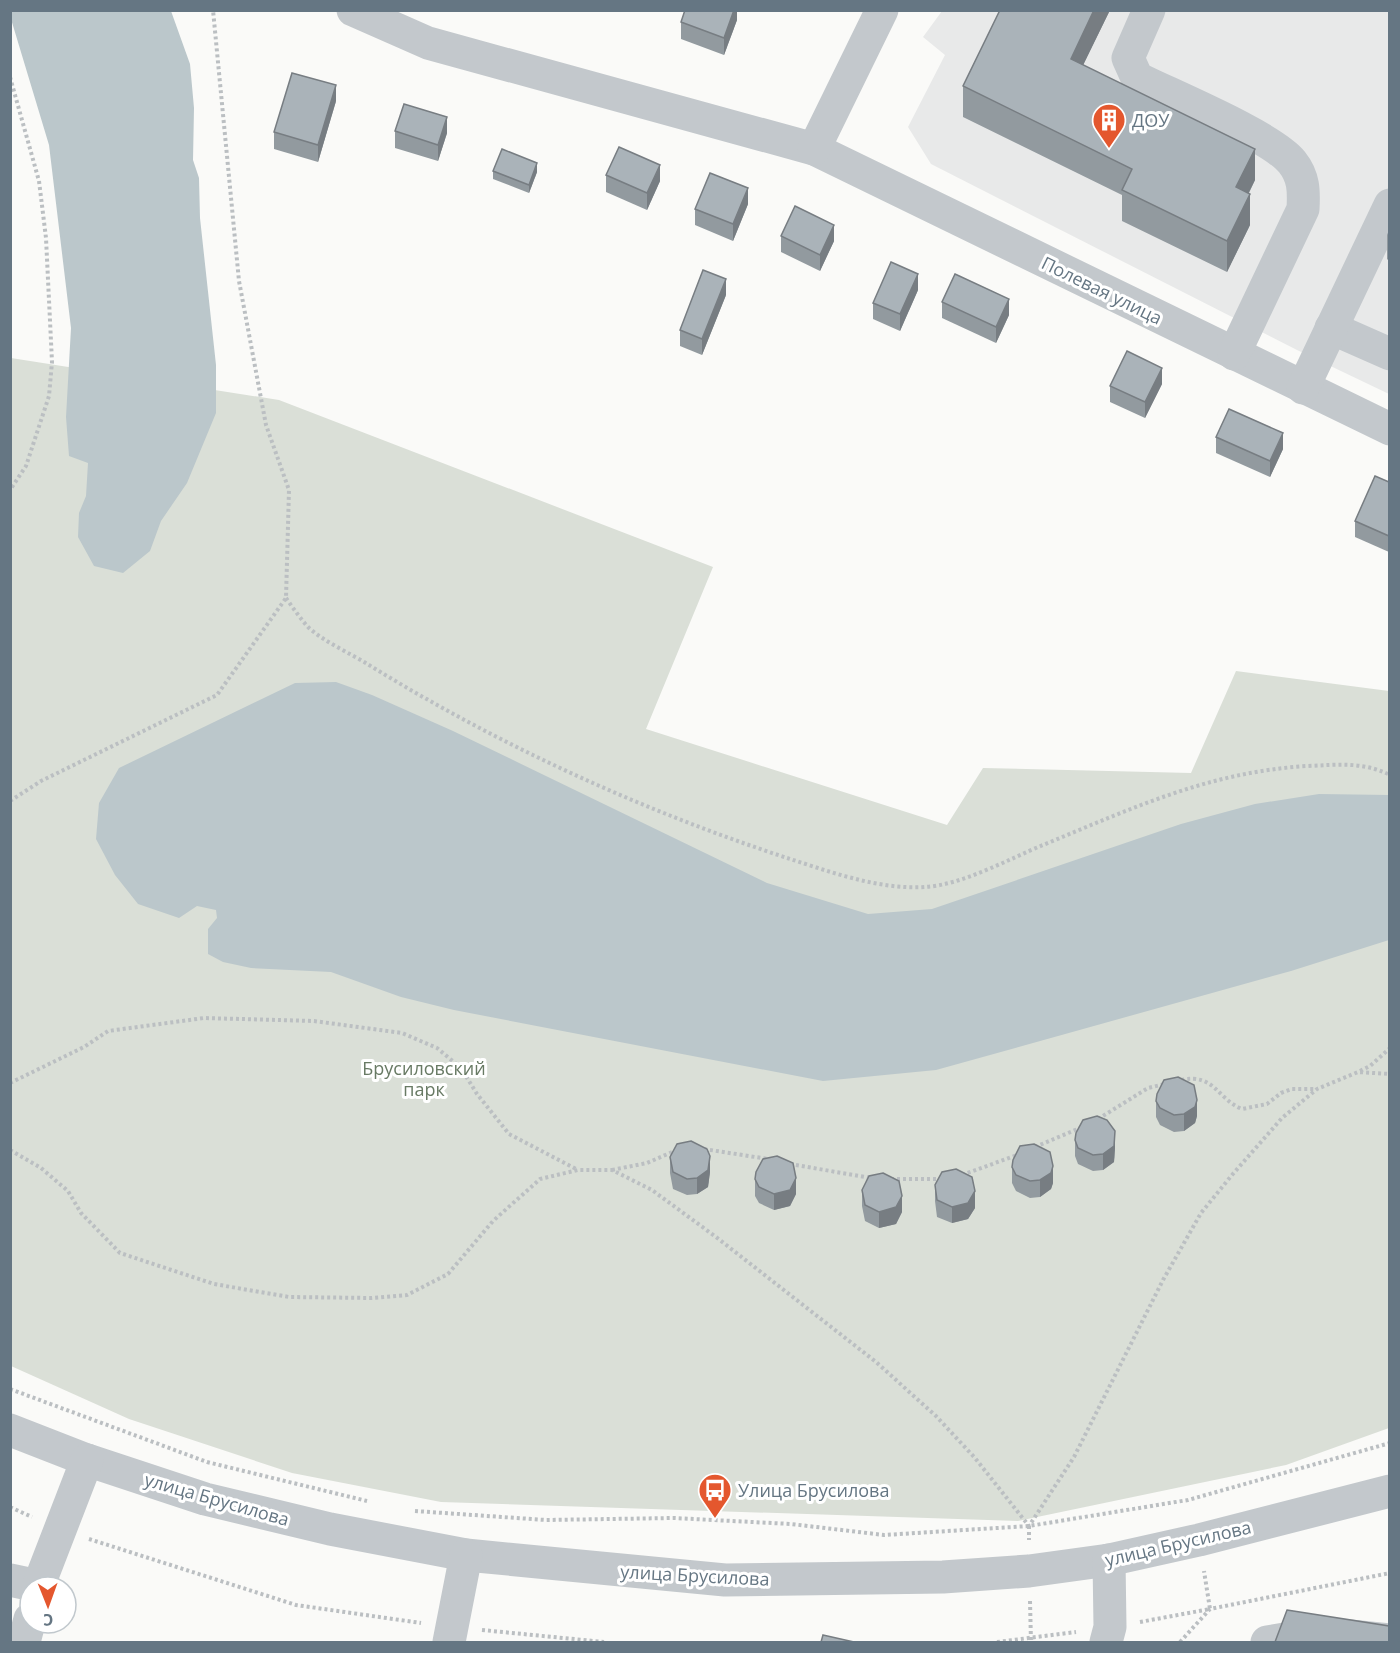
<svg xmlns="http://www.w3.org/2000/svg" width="1400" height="1653" font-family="'Open Sans',sans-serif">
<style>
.built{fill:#e8e9e9}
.green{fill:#dadfd7}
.water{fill:#bbc7cb}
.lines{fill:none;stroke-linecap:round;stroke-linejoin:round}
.path{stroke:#bbbfc2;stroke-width:4;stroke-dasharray:3 3;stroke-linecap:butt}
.minor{stroke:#c3c8cc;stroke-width:33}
.wall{fill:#929a9f}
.shaded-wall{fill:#777d82}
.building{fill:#aab3b9;stroke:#777d82;stroke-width:1.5}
.labels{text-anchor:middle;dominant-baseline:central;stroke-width:6;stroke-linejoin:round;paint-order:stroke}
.poi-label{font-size:18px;fill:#657683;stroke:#fff;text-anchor:start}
.street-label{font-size:18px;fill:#657683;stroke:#fff}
.park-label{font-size:18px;fill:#687a64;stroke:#fff}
</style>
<rect width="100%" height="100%" fill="#fafaf8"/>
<polygon class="built" points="942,11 1389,11 1389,394 1297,350 931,164 908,127 945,55 923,37"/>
<polygon class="green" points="11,358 279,400 713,567 646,729 947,825 983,768 1191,773 1236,671 1389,691 1389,1428 1286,1465 1018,1521 441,1502 292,1473 129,1419 11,1366"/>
<g class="water">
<polygon points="10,11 171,11 190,64 194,108 193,160 199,178 200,218 216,365 216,413 187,483 161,521 150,551 123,573 94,566 78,537 79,513 86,496 88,463 69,456 66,417 71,328 49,145 11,19"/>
<polygon points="336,682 372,695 453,731 767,883 868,914 932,909 1181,824 1255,804 1319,794 1389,795 1389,940 1291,971 936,1070 823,1081 454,1010 401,997 331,972 251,968 223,962 208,954 208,929 217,918 216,910 197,906 179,918 138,904 115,875 96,839 99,803 119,768 295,683"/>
</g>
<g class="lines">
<g class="path">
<polyline points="10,77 39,181 46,238 52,362 49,396 26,466 10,490"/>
<path d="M286 598C293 608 300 618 308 627 324 642 350 653 369 665 499 745 639 809 784 857 828 871 878 890 925 887 962 885 1009 859 1043 845 1133 808 1209 772 1307 766 1337 765 1362 761 1390 775"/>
<polyline points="10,801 41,781 217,695 286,598 289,490 266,425 239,281 213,10"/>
<polyline points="1360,1071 1370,1066 1390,1048"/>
<path d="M1181 1080C1215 1073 1217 1099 1242 1109L1267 1104 1281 1093 1292 1089H1316"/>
<polyline points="10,1083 84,1047 108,1031 204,1018 314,1021 402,1033 437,1048 461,1068 477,1094 509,1134 578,1170"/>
<polyline points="1098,1119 1148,1088 1165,1084"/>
<polyline points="1035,1147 1080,1128"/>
<polyline points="704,1149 768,1159"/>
<polyline points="10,1150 41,1168 68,1191 81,1213 120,1253 214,1284 289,1297 372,1298 407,1295 448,1274 493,1221 540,1179 578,1170 612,1170 652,1190 716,1237 876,1362 936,1416 975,1458 1029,1526 1074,1457 1163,1280 1201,1213 1232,1175 1282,1118 1317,1089 1358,1072 1390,1074"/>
<polyline points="790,1164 871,1178"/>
<polyline points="612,1170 647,1163 679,1149"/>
<polyline points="962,1175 1020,1154"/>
<polyline points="891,1179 943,1179"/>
<polyline points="10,1389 207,1462 367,1501"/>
<polyline points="10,1507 32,1517"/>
<polyline points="415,1511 546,1520 674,1518 791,1524 884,1535 1029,1526 1188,1500 1390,1443"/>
<polyline points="1029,1526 1029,1540"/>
<polyline points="89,1539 296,1605 421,1623"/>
<polyline points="1030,1601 1031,1642"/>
<polyline points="1140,1622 1210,1609 1204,1571"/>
<polyline points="482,1630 604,1642"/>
<polyline points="997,1642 1076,1632"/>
<polyline points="1180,1642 1210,1609 1390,1573"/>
</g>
<g class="minor">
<polyline points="353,10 428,43 814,149 1390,429"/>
<path d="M1149 10 1128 58 1137 78C1171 95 1271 136 1292 162 1304 177 1304 191 1303 209L1234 354"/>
<polyline points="814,149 882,10"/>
<polyline points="1331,328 1390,354"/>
<polyline points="1303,388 1390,205"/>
<polyline points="10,1430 87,1460 205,1499 330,1529 466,1555 725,1580 943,1577 1029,1571 1109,1560 1199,1540 1390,1491"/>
<polyline points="10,1580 38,1586"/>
<polyline points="38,1587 87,1460"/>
<polyline points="24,1642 30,1619"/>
<polyline points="449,1642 466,1555"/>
<polyline points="1106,1642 1110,1627 1109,1560"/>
<polyline points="1267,1642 1320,1633 1390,1640"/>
</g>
</g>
<g class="wall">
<polygon points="737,10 737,20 724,55 681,39 681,22"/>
<polygon points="1000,10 1110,10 1083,65 1255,180 1249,193 1250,225 1227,272 1122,221 1122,195 963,117 963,86"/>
<polygon points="336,101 318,162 274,149 274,132"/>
<polygon points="395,131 447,133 438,161 395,148"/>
<polygon points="493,171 537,172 529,193 493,179"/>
<polygon points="606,175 660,181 647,210 606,192"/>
<polygon points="748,204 733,241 695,225 695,209"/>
<polygon points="1389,230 1389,261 1387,259 1387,235"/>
<polygon points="781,236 834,241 820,271 781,252"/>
<polygon points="918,290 900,331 873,319 873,303"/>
<polygon points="726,295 702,355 680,346 680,330"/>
<polygon points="942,302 1009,315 996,343 942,318"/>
<polygon points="1162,384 1145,418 1110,402 1110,386"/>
<polygon points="1216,437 1283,449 1270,477 1216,453"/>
<polygon points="1389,482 1389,552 1355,537 1355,521"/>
<polygon points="1156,1101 1197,1116 1195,1123 1184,1131 1174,1132 1160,1125 1156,1117"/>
<polygon points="1075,1140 1115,1148 1114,1162 1103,1170 1093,1171 1078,1164 1075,1156"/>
<polygon points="670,1157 710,1172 708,1187 697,1194 687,1195 673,1189 670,1173"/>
<polygon points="1012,1167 1053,1183 1051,1189 1040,1197 1030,1198 1016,1191 1012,1183"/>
<polygon points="755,1179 796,1194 790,1206 774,1210 759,1203 755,1196"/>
<polygon points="935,1185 975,1208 968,1219 952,1223 937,1217 935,1201"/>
<polygon points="862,1190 902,1212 896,1224 879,1228 865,1221 862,1206"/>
</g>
<g class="shaded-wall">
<polygon points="734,10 737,10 737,20 724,55 724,38"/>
<polygon points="1094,10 1110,10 1071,90 1071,59"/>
<polygon points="336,85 336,101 318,162 318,145"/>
<polygon points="447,117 447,133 438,161 438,145"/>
<polygon points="1255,149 1255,180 1236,218 1236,187"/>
<polygon points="537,163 537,172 529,193 529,185"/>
<polygon points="660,165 660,181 647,210 647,193"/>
<polygon points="748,188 748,204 733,241 733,224"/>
<polygon points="1250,194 1250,225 1227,272 1227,241"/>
<polygon points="834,225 834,241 820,271 820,255"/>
<polygon points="918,274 918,290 900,331 900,314"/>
<polygon points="726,279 726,295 702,355 702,339"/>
<polygon points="1009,299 1009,315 996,343 996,327"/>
<polygon points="1162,368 1162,384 1145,418 1145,402"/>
<polygon points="1283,433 1283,449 1270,477 1270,461"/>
<polygon points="1197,1100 1197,1116 1195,1123 1184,1131 1184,1114"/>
<polygon points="1115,1131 1115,1148 1114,1162 1103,1170 1103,1154"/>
<polygon points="710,1156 710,1172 708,1187 697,1194 697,1178"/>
<polygon points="1053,1166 1053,1183 1051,1189 1040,1197 1040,1180"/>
<polygon points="796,1178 796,1194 790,1206 774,1210 774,1194"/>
<polygon points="975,1191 975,1208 968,1219 952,1223 952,1207"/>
<polygon points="902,1196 902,1212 896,1224 879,1228 879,1212"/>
</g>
<g class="building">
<polygon points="685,10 734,10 724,38 681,22"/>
<polygon points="1000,10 1094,10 1071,59 1255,149 1236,187 1250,194 1227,241 1122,190 1132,169 963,86"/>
<polygon points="292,73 336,85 318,145 274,132"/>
<polygon points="404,104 447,117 438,145 395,131"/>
<polygon points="619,147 660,165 647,193 606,175"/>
<polygon points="502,149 537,163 529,185 493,171"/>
<polygon points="710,173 748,188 733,224 695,209"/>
<polygon points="795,206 834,225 820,255 781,236"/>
<polygon points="891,262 918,274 900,314 873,303"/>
<polygon points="703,270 726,279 702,339 680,330"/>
<polygon points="955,274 1009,299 996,327 942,302"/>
<polygon points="1127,351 1162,368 1145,402 1110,386"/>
<polygon points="1229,409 1283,433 1270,461 1216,437"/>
<polygon points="1375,476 1389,482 1389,536 1355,521"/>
<polygon points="1178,1077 1194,1085 1197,1100 1195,1107 1184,1114 1174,1115 1160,1108 1156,1101 1157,1094 1164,1080"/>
<polygon points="1097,1116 1107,1120 1115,1131 1114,1146 1103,1154 1093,1155 1078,1148 1075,1140 1076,1133 1083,1120"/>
<polygon points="691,1141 707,1149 710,1156 708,1170 697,1178 687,1179 673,1172 670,1157 677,1144"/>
<polygon points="1034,1144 1050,1152 1053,1166 1051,1173 1040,1180 1030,1181 1016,1175 1012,1167 1013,1160 1020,1146"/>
<polygon points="777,1156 793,1163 796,1178 790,1190 774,1194 759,1187 755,1179 756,1172 763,1159"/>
<polygon points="956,1169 972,1177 975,1191 968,1203 952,1207 937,1200 935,1185 942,1172"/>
<polygon points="883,1173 899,1181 902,1196 896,1207 879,1212 865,1205 862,1190 869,1176"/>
<polygon points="1287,1610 1389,1626 1389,1642 1275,1642"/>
<polygon points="823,1635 854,1642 821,1642"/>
</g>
<defs>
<symbol id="building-pin" viewBox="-11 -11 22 30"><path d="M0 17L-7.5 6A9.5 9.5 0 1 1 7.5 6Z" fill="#e4572e" stroke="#fff"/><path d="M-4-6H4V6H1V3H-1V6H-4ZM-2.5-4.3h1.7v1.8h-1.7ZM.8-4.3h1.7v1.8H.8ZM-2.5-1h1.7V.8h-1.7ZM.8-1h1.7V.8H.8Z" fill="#fff"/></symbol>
<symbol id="bus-pin" viewBox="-11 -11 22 30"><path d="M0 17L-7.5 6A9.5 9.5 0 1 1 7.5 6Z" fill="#e4572e" stroke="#fff"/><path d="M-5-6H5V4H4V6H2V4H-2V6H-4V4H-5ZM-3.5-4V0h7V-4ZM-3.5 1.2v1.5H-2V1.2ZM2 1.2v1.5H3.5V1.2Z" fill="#fff"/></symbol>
</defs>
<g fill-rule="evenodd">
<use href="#building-pin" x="1090" y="101" width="38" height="52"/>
<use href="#bus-pin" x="696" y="1471" width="38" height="52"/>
</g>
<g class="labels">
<g class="poi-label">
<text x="1132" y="120">ДОУ</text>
<text x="738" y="1490">Улица Брусилова</text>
</g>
<g class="street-label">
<text transform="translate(1102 290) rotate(26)">Полевая улица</text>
<text transform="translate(217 1499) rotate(16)">улица Брусилова</text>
<text transform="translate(1178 1543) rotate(-13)">улица Брусилова</text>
<text transform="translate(695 1575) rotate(3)">улица Брусилова</text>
</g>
<g class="park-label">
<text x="424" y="1068">Брусиловский<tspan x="424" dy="21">парк</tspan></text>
</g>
</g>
<rect width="1400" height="1653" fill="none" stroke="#657683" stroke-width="24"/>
<g transform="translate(48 1605) rotate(179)"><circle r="28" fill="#ffffff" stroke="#c1c8cd" stroke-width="1.5"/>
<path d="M0-4.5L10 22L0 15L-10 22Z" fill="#e4572e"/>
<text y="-9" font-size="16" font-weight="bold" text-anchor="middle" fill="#657683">С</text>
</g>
</svg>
